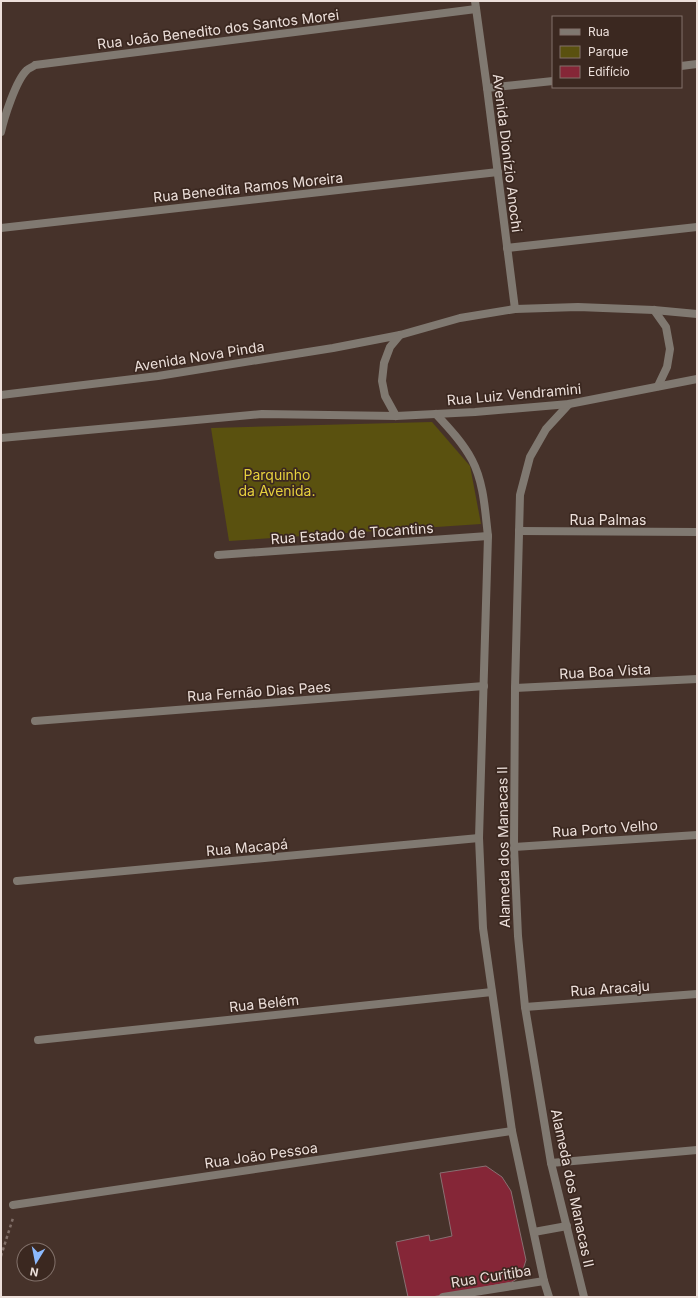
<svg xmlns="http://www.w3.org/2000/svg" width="698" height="1298" font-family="Inter,sans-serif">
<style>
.green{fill:#5a510f}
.building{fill:#852637;stroke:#897072}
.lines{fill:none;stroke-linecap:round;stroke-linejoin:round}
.path{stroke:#806e67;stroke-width:2.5;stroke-dasharray:3 3;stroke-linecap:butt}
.minor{stroke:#807971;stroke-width:8}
.tertiary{stroke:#807971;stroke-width:8}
.labels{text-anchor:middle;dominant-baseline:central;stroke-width:3.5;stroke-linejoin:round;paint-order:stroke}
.street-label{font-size:14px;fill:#ecdfda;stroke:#3b2820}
.park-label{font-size:14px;fill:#e6d03d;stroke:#3b2820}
</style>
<rect width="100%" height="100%" fill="#46322a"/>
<polygon class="green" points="432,422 470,466 481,524 229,541 211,428"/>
<polygon class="building" points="486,1166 502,1177 511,1191 526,1260 521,1276 512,1282 432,1297 408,1297 396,1242 429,1235 430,1241 452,1236 440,1173"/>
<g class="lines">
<polyline class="path" points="1,1256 13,1218"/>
<g class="minor">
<polyline points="475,1 487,88 515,309"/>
<polyline points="681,66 697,64"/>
<polyline points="487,88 553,81"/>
<path d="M1 132C4 118 16 80 27 70 29 68 33 67 35 65L476 9"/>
<polyline points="1,228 498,172"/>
<polyline points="507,248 697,227"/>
<polyline points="519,531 697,532"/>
<polyline points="218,555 488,536"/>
<polyline points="515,688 697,679"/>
<polyline points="35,721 484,686"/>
<polyline points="514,847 697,835"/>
<polyline points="17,881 479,838"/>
<polyline points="525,1007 697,994"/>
<polyline points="38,1040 492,992"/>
<polyline points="551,1163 697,1150"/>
<polyline points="13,1205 512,1131"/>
<polyline points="443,1297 544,1281"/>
</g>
<g class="tertiary">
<polyline points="654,310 666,327 670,349 667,367 658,386"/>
<polyline points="1,395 158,376 333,348 400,335 460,318 515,309 578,307 654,310 697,314"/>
<polyline points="569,404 546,429 530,457 520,495 515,688 514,847 518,936 525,1007 551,1163 584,1297"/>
<path d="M436 414C449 428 463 443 472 460 484 483 485 511 488 536L479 838 483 928 512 1131 544 1281 549 1297"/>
<polyline points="396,416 385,396 382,381 384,363 390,347 400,335"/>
<polyline points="1,438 262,414 396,416 475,412 569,404 697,379"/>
<polyline points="534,1232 567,1226"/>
</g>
</g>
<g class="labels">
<g class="street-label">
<text transform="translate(218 29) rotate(-7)">Rua João Benedito dos Santos Morei</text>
<text transform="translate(508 153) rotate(83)">Avenida Dionízio Anochi</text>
<text transform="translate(248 187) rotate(-6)">Rua Benedita Ramos Moreira</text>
<text transform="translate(199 356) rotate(-9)">Avenida Nova Pinda</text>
<text transform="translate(514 394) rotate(-5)">Rua Luiz Vendramini</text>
<text x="608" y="519">Rua Palmas</text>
<text transform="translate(352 533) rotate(-4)">Rua Estado de Tocantins</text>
<text transform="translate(605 671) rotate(-3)">Rua Boa Vista</text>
<text transform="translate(259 691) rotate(-4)">Rua Fernão Dias Paes</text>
<text transform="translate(605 828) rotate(-4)">Rua Porto Velho</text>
<text transform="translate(247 847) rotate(-5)">Rua Macapá</text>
<text transform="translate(503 847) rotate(-91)">Alameda dos Manacas II</text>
<text transform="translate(610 988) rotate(-4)">Rua Aracaju</text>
<text transform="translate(264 1003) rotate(-6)">Rua Belém</text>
<text transform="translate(261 1155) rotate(-8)">Rua João Pessoa</text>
<text transform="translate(573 1188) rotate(78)">Alameda dos Manacas II</text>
<text transform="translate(491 1276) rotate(-9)">Rua Curitiba</text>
</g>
<g class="park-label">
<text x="277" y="474">Parquinho<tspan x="277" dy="16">da Avenida.</tspan></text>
</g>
</g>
<rect width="698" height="1298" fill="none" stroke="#ecdfda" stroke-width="4"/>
<rect x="552" y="16" width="130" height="72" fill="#3b2820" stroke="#82716a"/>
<rect x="560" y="29" width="20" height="6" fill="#807971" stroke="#82716a"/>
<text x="588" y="36" font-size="12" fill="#ecdfda">Rua</text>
<rect x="560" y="46" width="20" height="12" fill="#5a510f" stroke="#82716a"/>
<text x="588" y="56" font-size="12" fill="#ecdfda">Parque</text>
<rect x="560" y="66" width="20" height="12" fill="#852637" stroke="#82716a"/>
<text x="588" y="76" font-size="12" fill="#ecdfda">Edifício</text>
<g transform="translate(36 1262) rotate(190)"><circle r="19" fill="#3b2820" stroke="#82716a"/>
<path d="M0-3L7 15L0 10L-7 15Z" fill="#8cb9fc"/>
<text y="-6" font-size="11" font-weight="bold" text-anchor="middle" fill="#ecdfda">N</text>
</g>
</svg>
